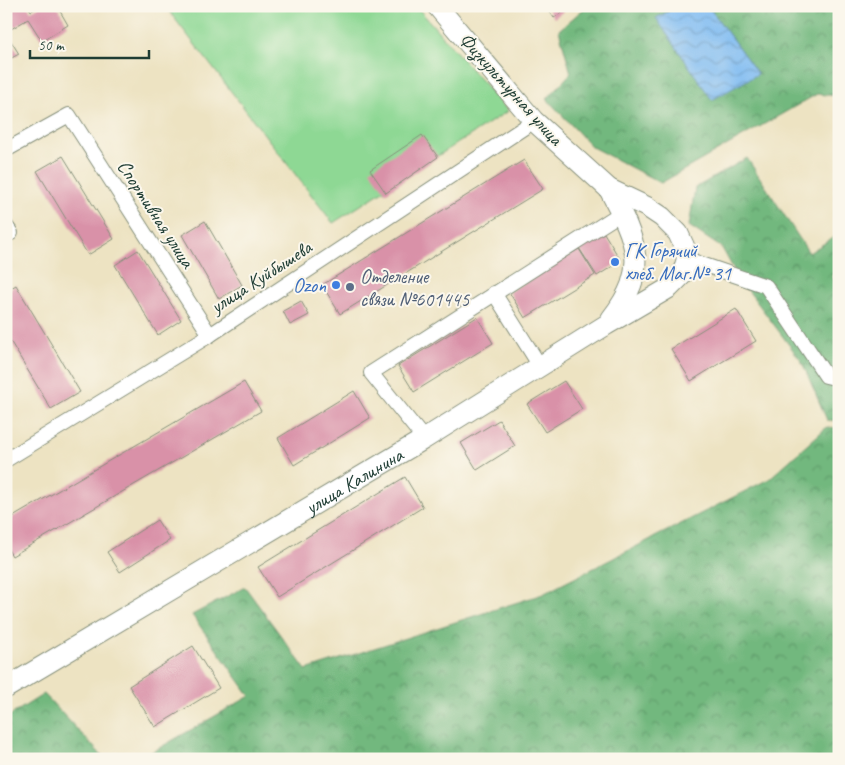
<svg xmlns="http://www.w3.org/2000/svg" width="845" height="765" font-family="Caveat,sans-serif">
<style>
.forest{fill:url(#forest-crowns);stroke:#487a59}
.green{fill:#8ed894;stroke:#568a64}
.water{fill:url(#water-waves);stroke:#507c93}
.building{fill:#d991a8}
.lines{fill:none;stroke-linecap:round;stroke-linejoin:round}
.street-casing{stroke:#86907b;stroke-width:16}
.secondary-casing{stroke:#86907b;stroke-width:22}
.street{stroke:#fff;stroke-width:14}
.secondary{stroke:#fff;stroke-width:20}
.shop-dot{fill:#3f7fe0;stroke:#fbf7ec;stroke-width:2}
.service-dot{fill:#5c6f8a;stroke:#fbf7ec;stroke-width:2}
.labels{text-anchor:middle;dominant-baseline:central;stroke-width:4;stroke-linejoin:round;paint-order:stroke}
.street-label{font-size:20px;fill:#1f3d34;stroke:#fbf7ec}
.shop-label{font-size:20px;fill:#366cbe;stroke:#fbf7ec;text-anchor:start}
.service-label{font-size:20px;fill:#4e5e75;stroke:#fbf7ec;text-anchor:start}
</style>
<defs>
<pattern id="forest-crowns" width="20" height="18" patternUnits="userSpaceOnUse" patternTransform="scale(1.25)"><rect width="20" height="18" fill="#72b87e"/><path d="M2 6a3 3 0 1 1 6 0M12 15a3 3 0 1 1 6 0" fill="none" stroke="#5d9768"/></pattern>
<pattern id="water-waves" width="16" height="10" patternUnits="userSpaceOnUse" patternTransform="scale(1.25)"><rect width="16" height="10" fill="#80bcf2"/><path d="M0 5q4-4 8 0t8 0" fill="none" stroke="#689ac5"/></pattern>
</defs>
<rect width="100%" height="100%" fill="#fbf7ec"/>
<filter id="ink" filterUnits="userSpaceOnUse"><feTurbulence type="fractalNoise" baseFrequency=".02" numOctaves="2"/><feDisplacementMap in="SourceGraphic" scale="10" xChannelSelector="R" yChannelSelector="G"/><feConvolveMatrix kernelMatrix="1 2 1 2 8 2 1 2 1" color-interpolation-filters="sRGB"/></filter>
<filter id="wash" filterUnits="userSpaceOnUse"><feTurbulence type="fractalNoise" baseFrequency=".0096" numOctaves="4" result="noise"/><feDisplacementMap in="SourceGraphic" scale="20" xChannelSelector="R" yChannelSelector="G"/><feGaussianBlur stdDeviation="1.12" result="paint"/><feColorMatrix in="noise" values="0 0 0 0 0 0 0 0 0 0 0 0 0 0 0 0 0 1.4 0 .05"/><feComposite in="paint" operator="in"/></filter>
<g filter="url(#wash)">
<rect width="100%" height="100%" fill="#ede3c2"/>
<g class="forest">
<polygon points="587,6 678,6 656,18 758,74 708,6 839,6 839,96 817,94 661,183 592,147 547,99 571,73 559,30"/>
<polygon points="747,158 809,253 839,234 839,269 832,276 839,287 839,421 827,420 802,362 738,277 722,248 689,226 695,188"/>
<polygon points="827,427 839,428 839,759 140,759 250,696 192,615 245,587 306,670 543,594 769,479"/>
<polygon points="44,694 105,759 6,759 6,718"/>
</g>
<polygon class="green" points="165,6 416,6 508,111 333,223"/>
<polygon class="water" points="678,6 708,6 758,74 712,100 656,18"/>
<g id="blocks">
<g class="building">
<polygon points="6,6 28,6 31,11 40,6 57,6 68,25 42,41 28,19 6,32"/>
<polygon points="546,6 571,6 554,18"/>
<polygon points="6,33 19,54 6,61"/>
<polygon points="422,135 438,157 386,193 370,170"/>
<polygon points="63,156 114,239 88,255 37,171"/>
<polygon points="524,160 543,189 340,314 322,285"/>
<polygon points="205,221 242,285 219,299 182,235"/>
<polygon points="604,233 621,261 597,276 579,248"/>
<polygon points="579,249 595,275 525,318 509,292"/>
<polygon points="138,250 181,320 158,335 115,265"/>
<polygon points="16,285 80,392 51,409 6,334 6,291"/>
<polygon points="301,301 309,315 290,325 283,311"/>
<polygon points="736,309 756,341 691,381 671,349"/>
<polygon points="477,317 493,343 414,392 398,366"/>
<polygon points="564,381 582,409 545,432 527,404"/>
<polygon points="244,382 261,411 12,556 6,546 6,521"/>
<polygon points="354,391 370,418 294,465 278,438"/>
<polygon points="499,420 515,446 477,470 461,443"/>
<polygon points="405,477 423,507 277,597 258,567"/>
<polygon points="157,520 170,540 120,572 107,552"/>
<polygon points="193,646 219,688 155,727 129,686"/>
</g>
</g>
</g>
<g filter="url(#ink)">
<use href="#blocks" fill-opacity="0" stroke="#86907b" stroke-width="1"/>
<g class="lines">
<defs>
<g id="street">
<polyline points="6,150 69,115 210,335"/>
<polyline points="6,226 11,233 6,236"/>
<polyline points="687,259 766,286 826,376 839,379"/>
<polyline points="494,293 540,366"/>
<polyline points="424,439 371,373 621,213"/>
<polyline points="6,460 210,335 534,121"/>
</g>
<g id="secondary">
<path d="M609 189C637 242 650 269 611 319"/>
<path id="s1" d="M6 688 424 439 606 325 669 288 682 275 687 259 684 246 678 233 662 217 647 207 609 189 534 121 437 6"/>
</g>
</defs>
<use href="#street" class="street-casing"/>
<use href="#secondary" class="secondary-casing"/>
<use href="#street" class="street"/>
<use href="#secondary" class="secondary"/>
</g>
</g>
<g class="shop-dot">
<circle cx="615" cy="262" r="5"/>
<circle cx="336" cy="285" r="5"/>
</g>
<circle class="service-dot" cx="350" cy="287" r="5"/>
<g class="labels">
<g class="street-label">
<text transform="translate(511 89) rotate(48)">Физкультурная улица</text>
<text transform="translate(156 214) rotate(57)">Спортивная улица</text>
<text transform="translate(261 277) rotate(-33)">улица Куйбышева</text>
<text stroke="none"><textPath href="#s1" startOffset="405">улица Калинина</textPath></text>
</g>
<g class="shop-label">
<text x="625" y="250">ГК Горячий<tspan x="625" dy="23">хлеб. Маг.№ 31</tspan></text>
<text x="326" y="285" text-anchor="end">Ozon</text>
</g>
<g class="service-label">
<text x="360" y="276">Отделение<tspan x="360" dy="23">связи №601445</tspan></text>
</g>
</g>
<rect width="845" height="765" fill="none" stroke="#fbf7ec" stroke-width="25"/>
<path d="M30 50v8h119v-8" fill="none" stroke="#1f3d34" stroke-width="2.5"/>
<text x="38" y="50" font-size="15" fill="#1f3d34" stroke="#fbf7ec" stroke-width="4" paint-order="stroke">50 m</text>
</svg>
